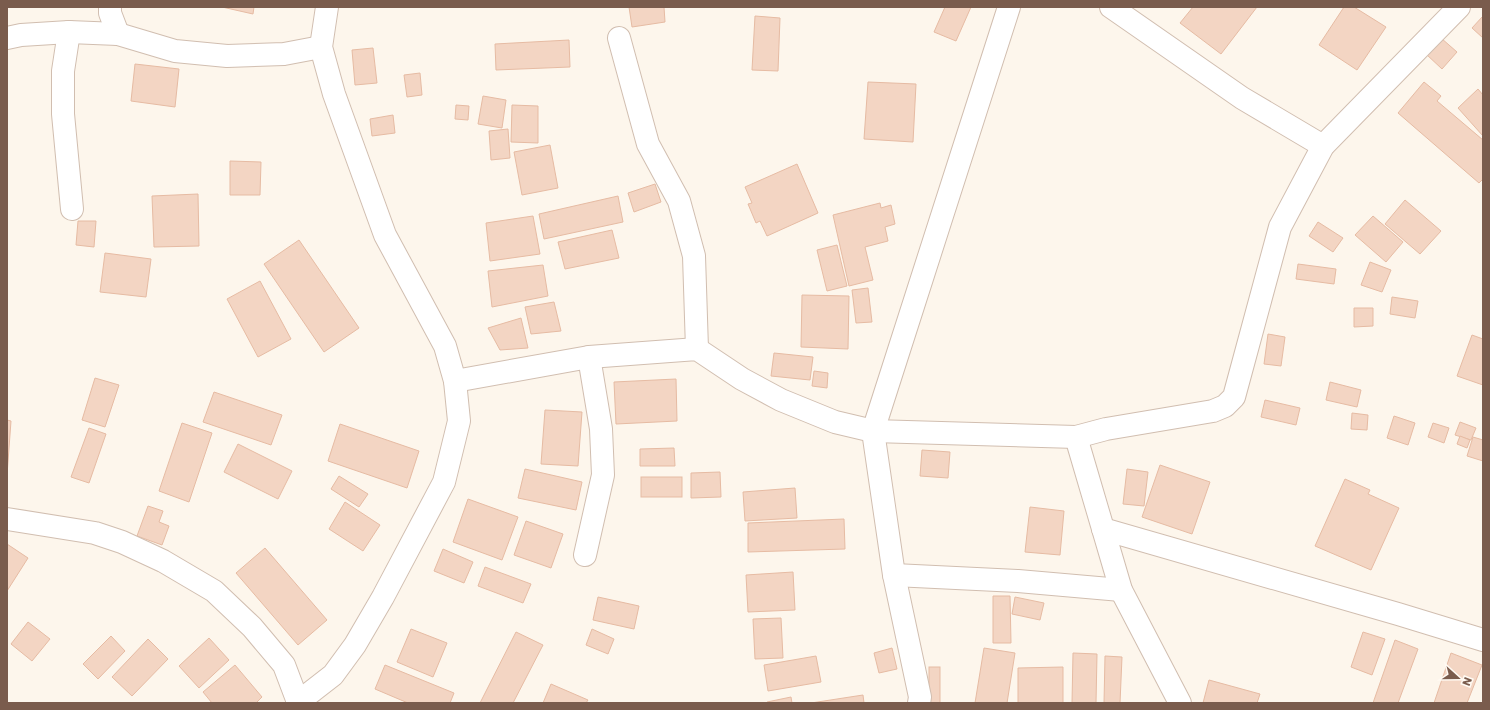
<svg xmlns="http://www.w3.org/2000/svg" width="1490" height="710" font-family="Poppins,sans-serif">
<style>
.building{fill:#f3d5c3;stroke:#e6bba3}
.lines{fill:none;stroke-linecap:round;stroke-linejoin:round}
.minor-casing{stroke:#d1beb0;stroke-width:24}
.minor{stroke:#fff;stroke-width:22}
</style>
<rect width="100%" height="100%" fill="#fdf6ec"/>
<g class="building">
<polygon points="222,7 254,7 253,14"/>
<polygon points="629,7 664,7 665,22 632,27"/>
<polygon points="945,7 971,7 956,41 934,32"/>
<polygon points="1193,7 1257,7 1221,54 1180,23"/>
<polygon points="1344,7 1354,7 1386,27 1357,70 1319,45"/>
<polygon points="755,16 780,18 778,71 752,70"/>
<polygon points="1483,16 1483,38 1472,28"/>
<polygon points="1441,38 1457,52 1442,69 1426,54"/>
<polygon points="569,40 570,67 496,70 495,44"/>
<polygon points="373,48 377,83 355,85 352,50"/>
<polygon points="135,64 179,69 175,107 131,101"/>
<polygon points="420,73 422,95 407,97 404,75"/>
<polygon points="868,82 916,84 913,142 864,139"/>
<polygon points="1424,82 1441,96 1437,101 1483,140 1483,179 1479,183 1398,113"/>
<polygon points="1478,89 1483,95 1483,136 1458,108"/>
<polygon points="483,96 506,100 502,128 478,124"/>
<polygon points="456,105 469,106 468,120 455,119"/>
<polygon points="512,105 538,106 538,143 511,142"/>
<polygon points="393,115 395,133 372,136 370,119"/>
<polygon points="508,129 510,158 491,160 489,131"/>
<polygon points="550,145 558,188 522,195 514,152"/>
<polygon points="230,161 261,162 260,195 230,195"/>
<polygon points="797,164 818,213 767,236 760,221 756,223 748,204 752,203 745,187"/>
<polygon points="655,184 661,202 634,212 628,193"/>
<polygon points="198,194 199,246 154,247 152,196"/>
<polygon points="618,196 623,222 544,239 539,214"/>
<polygon points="1405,200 1441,231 1420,254 1385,224"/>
<polygon points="880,203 881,208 891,205 895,224 885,227 888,241 865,247 873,280 849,286 833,215"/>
<polygon points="533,216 540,254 490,261 486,223"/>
<polygon points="1373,216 1403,242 1386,262 1355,235"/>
<polygon points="78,221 96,221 94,247 76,245"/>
<polygon points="1318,222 1343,238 1333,252 1309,236"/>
<polygon points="612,230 619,258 565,269 558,242"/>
<polygon points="299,240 359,328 324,352 264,264"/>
<polygon points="837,245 847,286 827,291 817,250"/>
<polygon points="105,253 151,259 146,297 100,292"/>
<polygon points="1370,262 1391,270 1382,292 1361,285"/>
<polygon points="1298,264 1336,269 1334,284 1296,279"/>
<polygon points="543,265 548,296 492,307 488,271"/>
<polygon points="260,281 291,339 258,357 227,299"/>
<polygon points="868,288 872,322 856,323 852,290"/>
<polygon points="802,295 849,296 848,349 801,347"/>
<polygon points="1392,297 1418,301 1415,318 1390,314"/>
<polygon points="554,302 561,331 531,334 525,307"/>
<polygon points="1354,308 1373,308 1373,326 1354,327"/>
<polygon points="521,318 528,348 500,350 488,328"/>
<polygon points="1268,334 1285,337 1281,366 1264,364"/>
<polygon points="1472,335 1483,339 1483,385 1457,376"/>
<polygon points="774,353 813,357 810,380 771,376"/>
<polygon points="814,371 828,373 827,388 812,386"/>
<polygon points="95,378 119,385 105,427 82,420"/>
<polygon points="676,379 677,421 616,424 614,382"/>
<polygon points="1330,382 1361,390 1357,407 1326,400"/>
<polygon points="214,392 282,415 271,445 203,422"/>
<polygon points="1265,400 1300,408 1296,425 1261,417"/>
<polygon points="545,410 582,412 578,466 541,464"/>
<polygon points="1352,413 1368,415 1367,430 1351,429"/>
<polygon points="1394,416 1415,423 1408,445 1387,438"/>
<polygon points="7,420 11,421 7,475"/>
<polygon points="1460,422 1476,428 1471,440 1455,435"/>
<polygon points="182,423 212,433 189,502 159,491"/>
<polygon points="1433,423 1449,428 1444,443 1428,437"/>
<polygon points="340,424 419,451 407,488 328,461"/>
<polygon points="89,428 106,434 89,483 71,477"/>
<polygon points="1460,436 1470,440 1467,448 1457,444"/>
<polygon points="1473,437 1483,440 1483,461 1467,456"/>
<polygon points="238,444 292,471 278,499 224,472"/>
<polygon points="674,448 675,466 640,466 640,449"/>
<polygon points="922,450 950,452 948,478 920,476"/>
<polygon points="1160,465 1210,482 1192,534 1142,517"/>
<polygon points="525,469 582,482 576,510 518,498"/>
<polygon points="1127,469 1148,472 1144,506 1123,504"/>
<polygon points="720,472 721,497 691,498 691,473"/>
<polygon points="339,476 368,494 359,507 331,489"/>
<rect x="641" y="477" width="41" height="20"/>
<polygon points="1345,479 1370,490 1368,494 1399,508 1371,570 1315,546"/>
<polygon points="795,488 797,518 745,521 743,492"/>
<polygon points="468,499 518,517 502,560 453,542"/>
<polygon points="345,502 380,525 363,551 329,529"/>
<polygon points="148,506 163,511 159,522 169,526 162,545 137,536"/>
<polygon points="1030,507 1064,511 1060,555 1025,552"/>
<polygon points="844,519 845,549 748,552 748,523"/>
<polygon points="526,521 563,534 551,568 514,555"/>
<polygon points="7,544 28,558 7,591"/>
<polygon points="265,548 327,620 298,645 236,573"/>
<polygon points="443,549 473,562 464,583 434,571"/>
<polygon points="485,567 531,584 523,603 478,586"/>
<polygon points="793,572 795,610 748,612 746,575"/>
<polygon points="993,596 1010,596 1011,643 993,643"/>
<polygon points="598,597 639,606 634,629 593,620"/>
<polygon points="1015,597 1044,603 1040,620 1012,614"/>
<polygon points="781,618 783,658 755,659 753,619"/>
<polygon points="28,622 50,639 32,661 11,644"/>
<polygon points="411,629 447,643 433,677 397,662"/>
<polygon points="592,629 614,639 608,654 586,645"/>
<polygon points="516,632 543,645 513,703 480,703"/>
<polygon points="1363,632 1385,639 1372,675 1351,667"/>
<polygon points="111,636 125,651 98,679 83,664"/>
<polygon points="209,638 229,660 199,688 179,666"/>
<polygon points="148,639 168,659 132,696 112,677"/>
<polygon points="1395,640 1418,649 1398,703 1373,703"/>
<polygon points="892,648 897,669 879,673 874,653"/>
<polygon points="984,648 1015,653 1007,703 975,703"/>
<polygon points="1073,653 1097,654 1096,703 1072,703"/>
<polygon points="1451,653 1482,665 1467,703 1434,703"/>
<polygon points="816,656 821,682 768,691 764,665"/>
<polygon points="1105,656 1122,657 1120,703 1104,703"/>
<polygon points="235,665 262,697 256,703 212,703 203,692"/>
<polygon points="385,665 454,693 450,703 408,703 375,689"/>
<rect x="929" y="667" width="11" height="36"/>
<polygon points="1063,667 1063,703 1018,703 1018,668"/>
<polygon points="1209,680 1260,694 1257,703 1203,703"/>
<polygon points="551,684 588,700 586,703 543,703"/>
<polygon points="863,695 864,703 811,703"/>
<polygon points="791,697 792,703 767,703 767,702"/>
</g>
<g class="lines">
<defs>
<g id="minor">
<polyline points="110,7 110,13 118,34"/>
<polyline points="1111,7 1242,98 1323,146"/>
<polyline points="69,32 63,71 63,114 72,209"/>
<polyline points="7,38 21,35 69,32 118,34 175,51 227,56 284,54 321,47"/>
<polyline points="619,38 648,144 679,201 694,256 697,349"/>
<polyline points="455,381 589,357 697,349 742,379 781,400 835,422 873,431 1076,437 1106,429 1213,411 1225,406 1234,397 1280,227 1323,146 1459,7"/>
<polyline points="1076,437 1121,590 1180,703"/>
<polyline points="7,519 95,533 122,542 163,561 214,591 252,627 284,665 298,702 300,703"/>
<polyline points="1103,529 1398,614 1483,640"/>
<polyline points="585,555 603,475 601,429 589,357"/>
<polyline points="894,575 1018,581 1121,590"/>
<polyline points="297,703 333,675 355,645 383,597 444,482 459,421 455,381 445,346 385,235 334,94 321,47 327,7"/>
<polyline points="919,703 920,697 894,575 873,431 1009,7"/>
</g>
</defs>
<use href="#minor" class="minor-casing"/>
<use href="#minor" class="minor"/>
</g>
<rect width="1490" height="710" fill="none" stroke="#7a5c4d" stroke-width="16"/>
<g transform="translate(1458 678) rotate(111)" stroke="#fffaf3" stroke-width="3" paint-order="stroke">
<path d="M0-3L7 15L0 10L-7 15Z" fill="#7a5c4d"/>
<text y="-6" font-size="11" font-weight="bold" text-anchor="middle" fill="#7a5c4d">N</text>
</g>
</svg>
